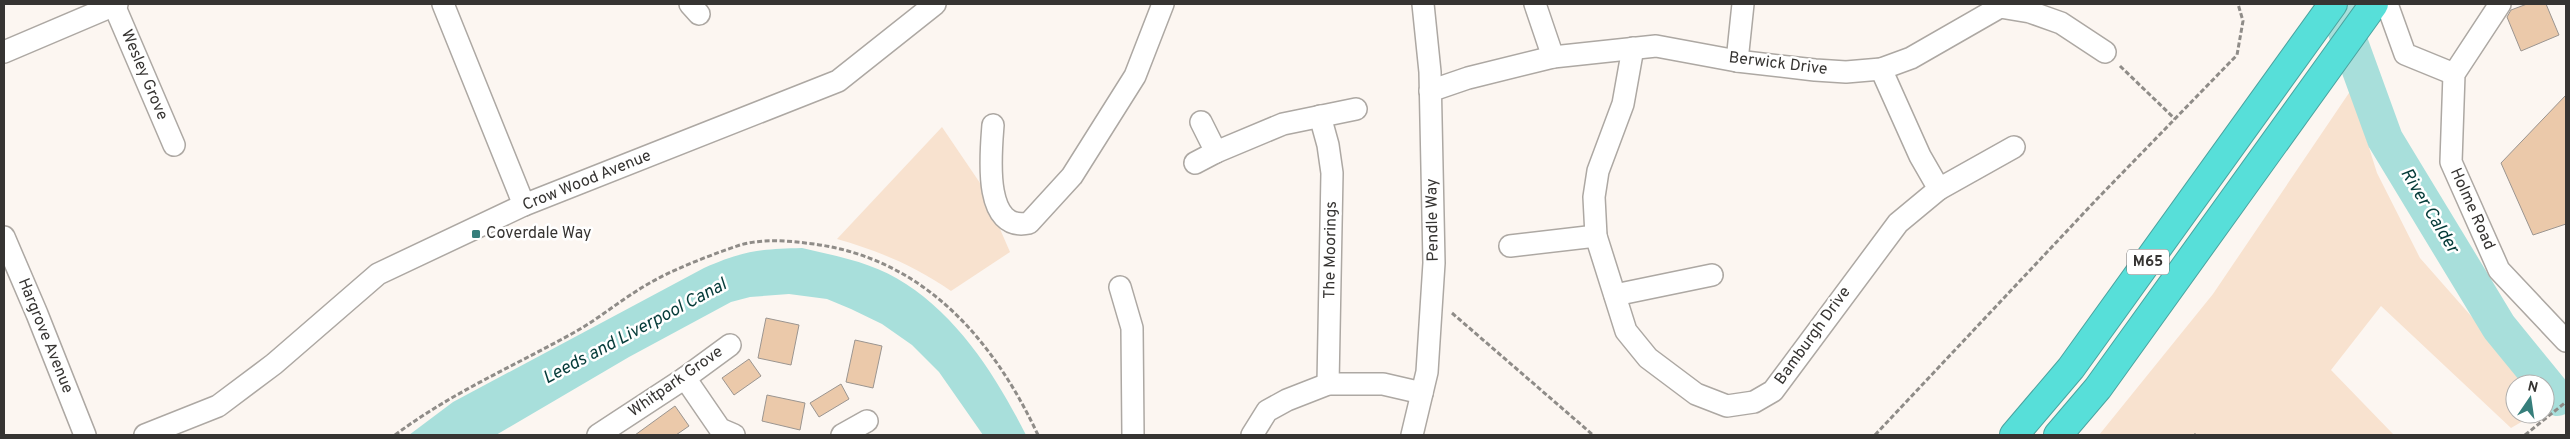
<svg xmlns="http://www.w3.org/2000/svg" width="2570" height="439" font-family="Overpass,sans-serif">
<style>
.green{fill:#f8e2cf}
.water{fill:#a8dfdb}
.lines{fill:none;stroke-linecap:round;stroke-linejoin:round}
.river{stroke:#a8dfdb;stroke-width:36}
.building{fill:#ebc9aa;stroke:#9b9590}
.minor-casing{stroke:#ada8a3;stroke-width:24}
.highway-casing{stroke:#4ba39f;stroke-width:30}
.path{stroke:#8f8c88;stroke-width:3;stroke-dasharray:5 2.5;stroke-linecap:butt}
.minor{stroke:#fff;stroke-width:21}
.highway{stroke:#57dfd9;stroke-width:28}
.poi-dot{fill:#367e7b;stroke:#fff;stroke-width:2}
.labels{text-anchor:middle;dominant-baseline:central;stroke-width:5;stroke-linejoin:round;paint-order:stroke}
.shield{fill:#fff;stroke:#727170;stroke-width:1}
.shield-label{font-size:15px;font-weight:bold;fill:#363432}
.street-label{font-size:16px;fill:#363432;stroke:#fff}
.poi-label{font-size:16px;fill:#363432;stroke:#fff;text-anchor:start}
.water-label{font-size:18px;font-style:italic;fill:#053b39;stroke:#fff}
</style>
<rect width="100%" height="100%" fill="#fcf6f1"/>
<g class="green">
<polygon points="2351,90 2377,173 2420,258 2531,384 2515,384 2515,414 2535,414 2511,428 2381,306 2331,370 2394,435 2099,435 2213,294"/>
<path d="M942 127 980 183 1010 252 951 291C915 266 879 251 837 239Z"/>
</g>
<path class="water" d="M802 248C837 256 875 263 906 284 961 320 997 378 1026 435H983L939 372 912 345 882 324 851 309 827 299 789 294 750 297 731 302 629 357 496 435H409L453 402 704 268C742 251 760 249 802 248Z"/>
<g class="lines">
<polyline class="river" points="2336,4 2385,139 2499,327 2557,398"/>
</g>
<g class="building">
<polygon points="2527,4 2546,4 2559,35 2521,51 2507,17 2511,10"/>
<polygon points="2566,95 2566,224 2533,235 2501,163"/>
<polygon points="766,318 799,325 791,365 758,358"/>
<polygon points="855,340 882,346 873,388 846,382"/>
<polygon points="749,359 761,376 734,395 722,378"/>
<polygon points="841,384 849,399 819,417 810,403"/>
<polygon points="767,395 805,403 800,430 762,421"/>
<polygon points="675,406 689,426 676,435 635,435"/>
</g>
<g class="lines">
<defs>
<g id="minor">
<polyline points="443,4 524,205"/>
<polyline points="690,4 699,14"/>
<polyline points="1535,4 1553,57"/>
<polyline points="2387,4 2405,54 2454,74"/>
<polyline points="2500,4 2454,74 2451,162 2499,270 2566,341"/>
<polyline points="114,5 174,145"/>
<polyline points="1633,48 1623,104 1598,171 1594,197 1596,236 1626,331 1648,358 1696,394 1727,406 1754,402 1773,391 1898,223 1939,189 1920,156 1881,69"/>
<polyline points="4,52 117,4"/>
<polyline points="1737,61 1743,4"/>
<polyline points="1430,91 1468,78 1553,57 1656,46 1737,61 1815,70 1846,72 1881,69 1911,58 2000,7 2030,12 2061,23 2105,52"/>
<polyline points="1320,116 1328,145 1332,173 1328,384"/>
<polyline points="1201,122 1216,152 1283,124 1356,109"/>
<path d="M993 125C991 152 982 233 1029 223L1072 176 1135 76 1163 4"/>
<polyline points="1195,163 1216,152"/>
<polyline points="1939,189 2014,147"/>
<polyline points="4,237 37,314 85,435"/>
<polyline points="1510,246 1596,236"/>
<polyline points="1120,287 1132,328 1133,435"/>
<polyline points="1615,295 1712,275"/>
<polyline points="685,378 720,429 734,435"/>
<polyline points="145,435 218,406 274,364 378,274 524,205 838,81 935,4"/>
<polyline points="598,435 685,378 730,345"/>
<polyline points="842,435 867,421"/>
<polyline points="1252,435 1267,411 1287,400 1328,384 1383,384 1422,393"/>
<polyline points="1412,435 1427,372 1434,263 1430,72 1423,4"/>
</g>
<g id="highway">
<polyline points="2014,435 2071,368 2333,4"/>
<polyline points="2058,435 2098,388 2374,4"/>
</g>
</defs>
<use href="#minor" class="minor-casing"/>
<use href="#highway" class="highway-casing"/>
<g class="path">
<polyline points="2120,66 2175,119"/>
<polyline points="1452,313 1593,435"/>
<path d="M395 435C451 393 514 366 575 332 603 316 628 294 657 279 679 267 716 253 740 245 765 238 789 241 814 244 924 259 993 339 1038 435"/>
<polyline points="1875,435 2097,199 2237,55 2243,21 2238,4"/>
<polyline points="2195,435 2196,434"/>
<polyline points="2525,435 2566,402"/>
</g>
<use href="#minor" class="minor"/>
<use href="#highway" class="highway"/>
</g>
<rect class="poi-dot" x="471" y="229" width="10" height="10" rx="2.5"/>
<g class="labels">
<rect class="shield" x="2127" y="249.5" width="42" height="25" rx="4"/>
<g class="shield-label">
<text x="2148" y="262">M65</text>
</g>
<g class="street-label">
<text transform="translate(1778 64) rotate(7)">Berwick Drive</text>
<text transform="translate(144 75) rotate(67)">Wesley Grove</text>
<text transform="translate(587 181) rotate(-22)">Crow Wood Avenue</text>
<text transform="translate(2472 209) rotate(66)">Holme Road</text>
<text transform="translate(1433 220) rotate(-91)">Pendle Way</text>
<text transform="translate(1331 250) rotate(-89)">The Moorings</text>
<text transform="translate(45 336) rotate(68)">Hargrove Avenue</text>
<text transform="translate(1813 336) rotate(-54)">Bamburgh Drive</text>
<text transform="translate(676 382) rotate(-35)">Whitpark Grove</text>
</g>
<g class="poi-label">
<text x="486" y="234">Coverdale Way</text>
</g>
<g class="water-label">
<text transform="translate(2429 211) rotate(59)">River Calder</text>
<text transform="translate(635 332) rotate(-28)">Leeds and Liverpool Canal</text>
</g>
</g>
<rect width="2570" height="439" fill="none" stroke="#363432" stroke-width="10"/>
<g transform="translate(2530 399) rotate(13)"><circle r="24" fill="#ffffff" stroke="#afaead"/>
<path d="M0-4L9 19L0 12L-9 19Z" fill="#367e7b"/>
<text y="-8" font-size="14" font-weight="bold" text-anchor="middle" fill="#363432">N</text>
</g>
</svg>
